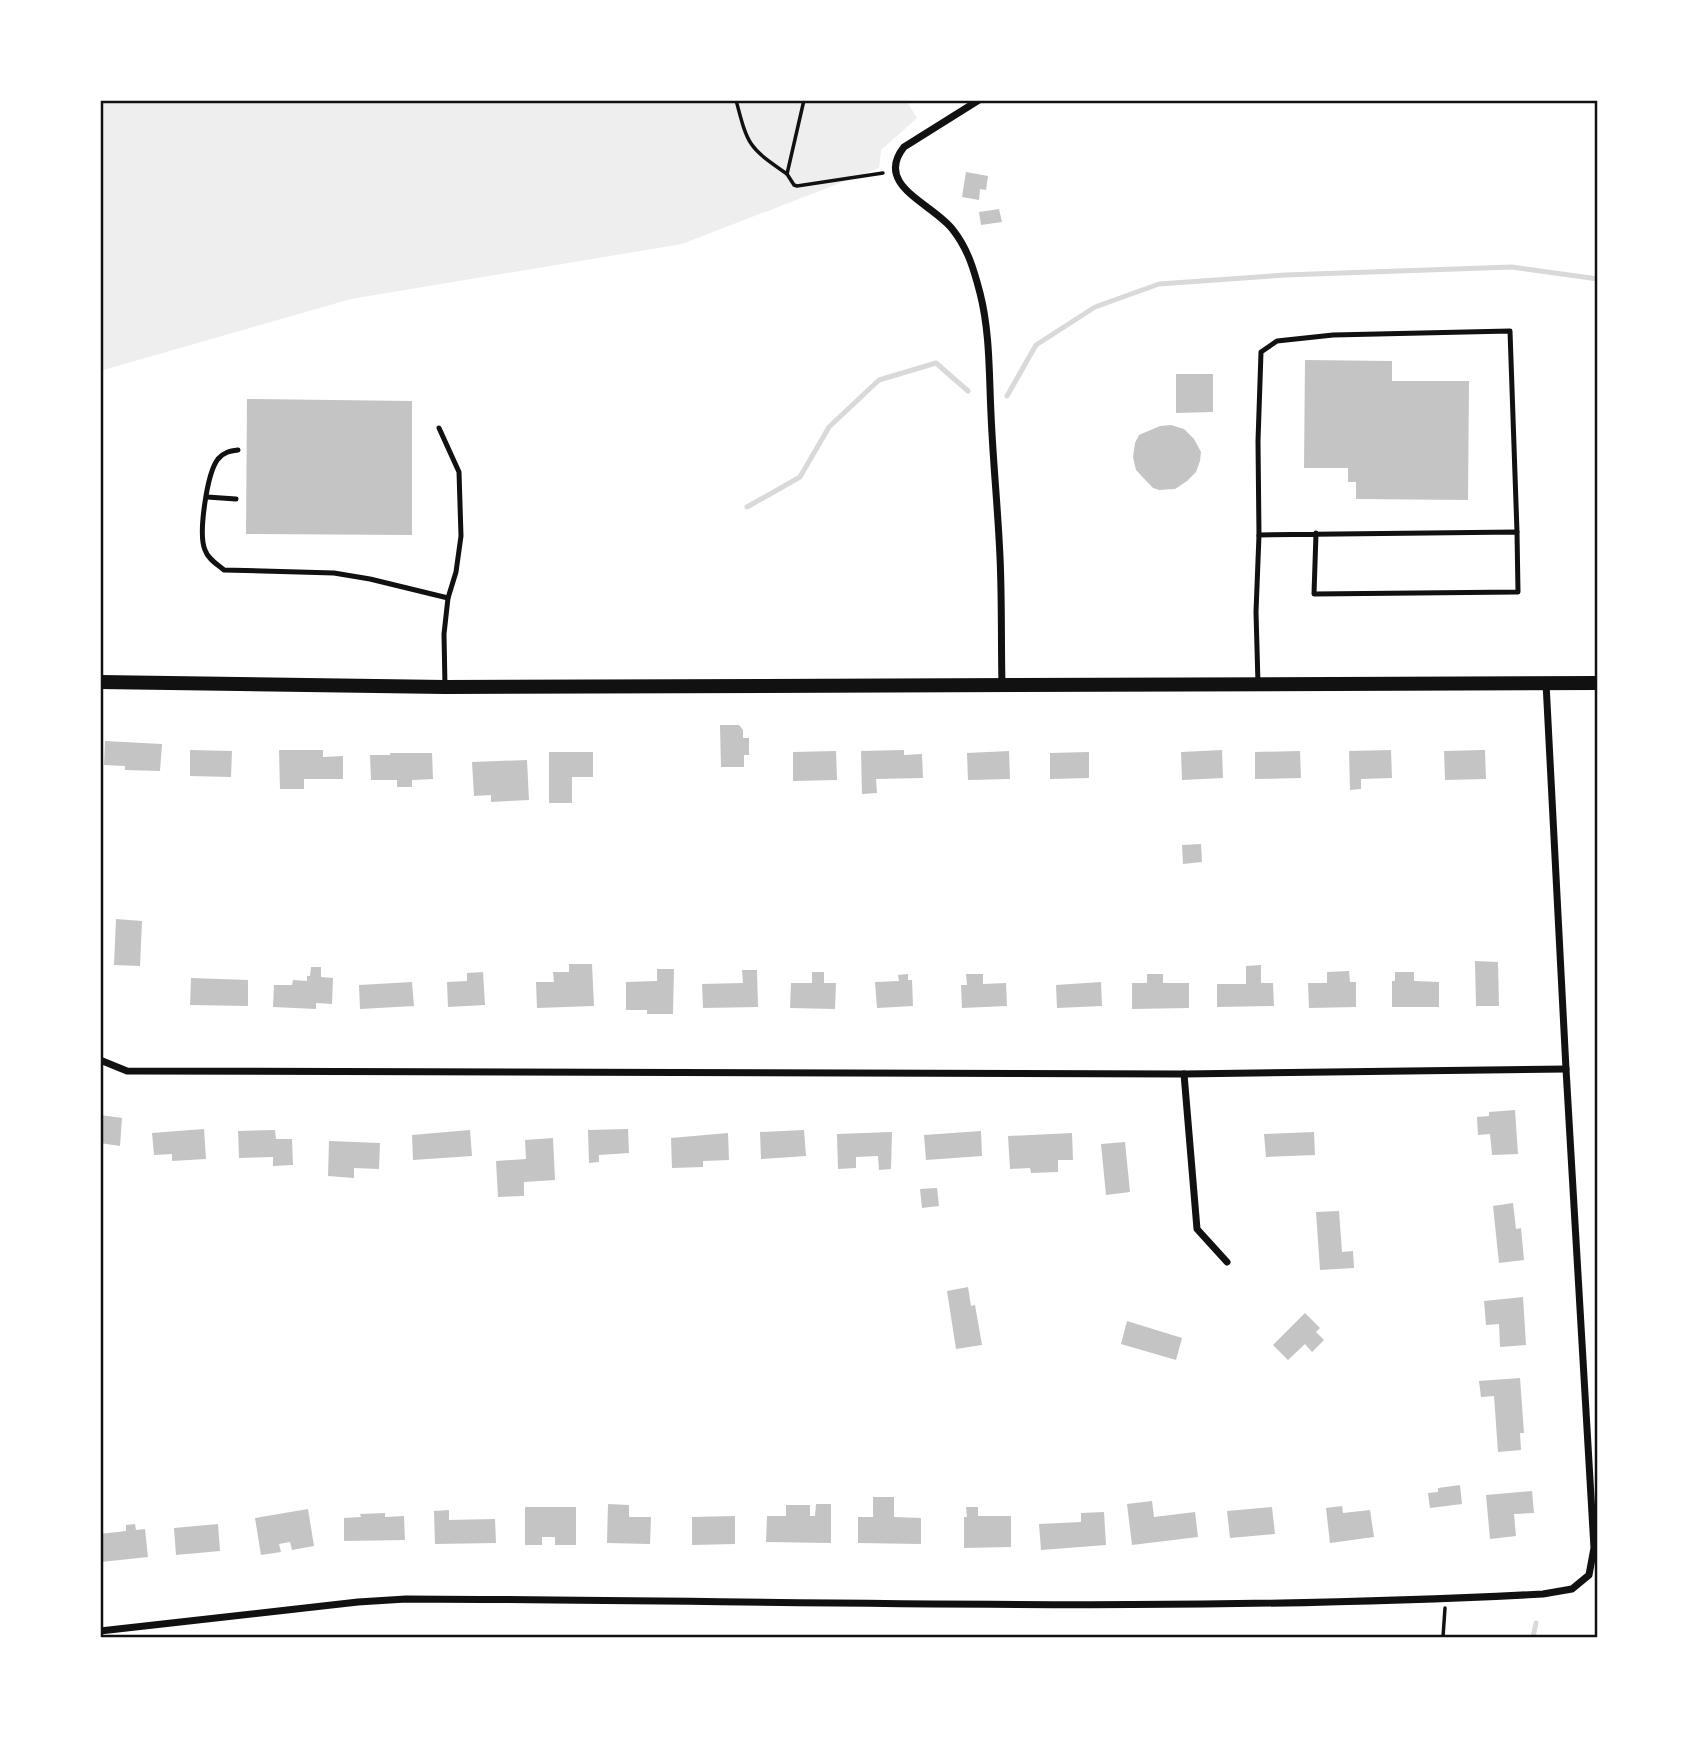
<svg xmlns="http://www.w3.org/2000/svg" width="1698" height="1737" font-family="'Times New Roman',serif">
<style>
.green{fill:#eee}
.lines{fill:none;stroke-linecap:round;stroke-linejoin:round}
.stream{stroke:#d9d9d9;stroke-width:5}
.building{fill:#c4c4c4}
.path{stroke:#111;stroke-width:3.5}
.service{stroke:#111;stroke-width:5}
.minor{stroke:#111;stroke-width:7}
.secondary{stroke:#111;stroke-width:14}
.neatline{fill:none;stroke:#111;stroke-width:2.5}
</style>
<rect width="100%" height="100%" fill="#fff"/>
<polygon class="green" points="100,100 906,100 917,118 881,150 879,168 682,244 351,299 100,371"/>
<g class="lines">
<g class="stream">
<polyline points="1007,396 1036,345 1095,307 1159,284 1285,275 1512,267 1598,279"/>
<polyline points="747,507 800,477 829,427 879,380 936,363 968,391"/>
<polyline points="1533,1637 1536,1623"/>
</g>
</g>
<g class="building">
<polygon points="966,172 988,176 986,190 980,189 979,200 962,197"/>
<polygon points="999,209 1002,222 981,225 979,212"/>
<polygon points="1305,360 1392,361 1392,381 1469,381 1468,500 1356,499 1356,482 1348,482 1348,468 1304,468"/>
<polygon points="1176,374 1213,374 1213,412 1176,413"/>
<polygon points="247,399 412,401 412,535 246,534"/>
<polygon points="1171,425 1184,429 1194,439 1201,452 1200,461 1196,472 1187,481 1175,489 1159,490 1153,488 1136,470 1133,457 1135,443 1139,435 1160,426"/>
<polygon points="720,725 739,725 743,730 743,738 749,738 749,755 744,755 744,767 721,767"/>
<polygon points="105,741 162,744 160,771 125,770 125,766 104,765"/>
<polygon points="190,750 232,751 231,777 190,776"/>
<polygon points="279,750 323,750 323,757 343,756 343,779 304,779 304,789 280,789"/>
<polygon points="904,750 904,755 922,754 923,778 876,779 877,793 862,794 861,751"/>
<polygon points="1222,750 1223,778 1182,780 1181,752"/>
<polygon points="1391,750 1392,778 1361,779 1361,789 1350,790 1349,751"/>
<polygon points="1485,750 1486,779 1445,780 1444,751"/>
<polygon points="836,751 837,780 793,781 793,752"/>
<polygon points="1009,751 1010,779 968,780 967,753"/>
<polygon points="1300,751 1301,778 1255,779 1255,752"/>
<polygon points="549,752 593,752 593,777 572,777 572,803 549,803"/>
<polygon points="1089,752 1089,778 1050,779 1050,753"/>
<polygon points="390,753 432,753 433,779 412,780 412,787 397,787 397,780 371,780 370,755 390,755"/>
<polygon points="527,760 529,800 491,802 491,795 474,796 472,762"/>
<polygon points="1201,844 1202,862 1183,864 1182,845"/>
<polygon points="116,919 142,921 140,966 114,965"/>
<polygon points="1475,961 1498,962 1499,1006 1476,1006"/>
<polygon points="569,964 592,964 594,1006 537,1008 536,982 554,982 553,972 569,972"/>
<polygon points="1261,965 1261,983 1273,983 1274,1006 1217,1007 1217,984 1246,984 1246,966"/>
<polygon points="311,967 321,967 321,977 333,978 332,1004 316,1003 316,1009 273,1007 274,985 292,985 293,980 307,981 307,976 310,976"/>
<polygon points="657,969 674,969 673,1014 647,1014 647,1010 626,1010 626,982 657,981"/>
<polygon points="742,970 757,970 758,1007 703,1008 702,984 743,983"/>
<polygon points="1349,971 1350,982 1356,982 1356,1007 1309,1008 1308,983 1327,983 1327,972"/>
<polygon points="483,972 485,1005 448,1007 447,982 467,981 467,973"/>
<polygon points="812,972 824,972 824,983 836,983 835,1009 790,1008 791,983 812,983"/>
<polygon points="1395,972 1414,972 1414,981 1439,982 1439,1007 1392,1007 1392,981 1395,981"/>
<polygon points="908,974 908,980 912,980 913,1006 877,1008 875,982 899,981 898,975"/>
<polygon points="966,974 983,974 983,984 1006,983 1007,1006 962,1008 961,985 967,985"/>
<polygon points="1147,974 1163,974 1163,983 1189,983 1189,1008 1132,1009 1132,983 1147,983"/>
<polygon points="191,978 248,980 248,1006 190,1005"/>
<polygon points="412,982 414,1006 360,1009 359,985"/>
<polygon points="1101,982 1102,1006 1057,1008 1056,985"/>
<polygon points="1515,1110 1518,1154 1492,1155 1490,1134 1478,1135 1477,1117 1489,1116 1489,1112"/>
<polygon points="100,1115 122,1118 120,1146 100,1143"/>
<polygon points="204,1129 206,1159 172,1161 172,1154 154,1155 152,1133"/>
<polygon points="628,1129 629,1153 599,1155 599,1162 589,1163 588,1130"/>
<polygon points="275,1130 276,1139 292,1139 293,1165 273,1166 273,1157 239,1158 238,1131"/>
<polygon points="470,1130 472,1156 413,1160 412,1135"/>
<polygon points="804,1130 806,1156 761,1159 760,1132"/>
<polygon points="981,1131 982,1156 926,1160 924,1135"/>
<polygon points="892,1132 891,1169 879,1170 878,1156 856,1157 856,1168 838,1169 837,1134"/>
<polygon points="1314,1132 1315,1155 1266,1157 1264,1134"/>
<polygon points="728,1133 729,1160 703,1161 703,1167 672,1168 671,1138"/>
<polygon points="1072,1133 1073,1160 1058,1160 1058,1172 1031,1173 1030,1168 1010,1169 1008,1136"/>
<polygon points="553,1138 555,1180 524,1182 524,1196 498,1197 496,1161 526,1159 525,1140"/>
<polygon points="329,1141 380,1143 379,1169 354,1168 354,1178 328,1176"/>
<polygon points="1125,1142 1130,1192 1106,1195 1101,1144"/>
<polygon points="937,1188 939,1206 922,1208 920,1189"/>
<polygon points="1513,1203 1516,1229 1521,1228 1524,1260 1499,1263 1493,1206"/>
<polygon points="1339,1211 1342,1252 1353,1251 1354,1268 1320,1270 1316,1212"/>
<polygon points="968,1287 971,1306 975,1305 982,1345 956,1349 947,1291"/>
<polygon points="1523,1297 1526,1345 1500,1347 1499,1324 1486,1325 1484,1301"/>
<polygon points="1305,1313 1320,1328 1316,1332 1324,1340 1312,1352 1305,1344 1288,1360 1273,1345"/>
<polygon points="1127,1321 1182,1338 1176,1360 1121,1344"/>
<polygon points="1520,1378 1524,1433 1520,1433 1521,1450 1498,1452 1494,1396 1481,1397 1479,1381"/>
<polygon points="1460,1485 1462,1504 1430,1508 1428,1493 1438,1492 1438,1488"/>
<polygon points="1532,1491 1534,1513 1514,1514 1516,1536 1490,1539 1486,1495"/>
<polygon points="873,1497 894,1497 894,1517 921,1518 921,1544 858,1543 858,1517 873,1517"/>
<polygon points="1152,1501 1154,1517 1195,1512 1198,1537 1132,1545 1127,1504"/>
<polygon points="608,1504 629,1505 629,1517 651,1517 650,1544 607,1543"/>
<polygon points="816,1504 831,1504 831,1543 766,1542 767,1516 786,1516 786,1505 810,1505 810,1516 815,1516"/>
<polygon points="1342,1506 1343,1513 1370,1510 1374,1537 1330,1543 1326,1508"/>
<polygon points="525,1507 576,1507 576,1545 555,1545 555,1537 542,1537 542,1545 525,1545"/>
<polygon points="966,1507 978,1507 978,1516 1011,1516 1011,1547 964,1548 964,1517 967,1517"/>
<polygon points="1272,1507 1275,1534 1230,1538 1227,1511"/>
<polygon points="308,1509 314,1546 292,1550 290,1542 279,1544 281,1552 261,1555 255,1518"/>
<polygon points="449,1510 449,1520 495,1519 496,1543 435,1544 434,1511"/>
<polygon points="1104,1512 1106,1545 1041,1550 1039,1524 1081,1522 1081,1513"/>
<polygon points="385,1513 385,1517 404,1516 405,1540 344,1541 344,1518 361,1517 360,1514"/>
<polygon points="735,1516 735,1544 692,1545 692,1517"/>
<polygon points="135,1524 136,1530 145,1529 148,1557 101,1562 100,1534 126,1531 126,1525"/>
<polygon points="218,1524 220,1551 176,1555 174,1528"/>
</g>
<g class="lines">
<g class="path">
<path d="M736 100C748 146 748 147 787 174"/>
<polyline points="804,100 787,174 794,185 797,186 883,173"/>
<polyline points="1443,1637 1445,1608"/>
</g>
<g class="service">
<polyline points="439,428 459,472 461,536 456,572 448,598 444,634 445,687"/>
<path d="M238 450C230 451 224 452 218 459 207 473 198 534 205 550 208 559 217 564 224 570L334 573 370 579 448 598"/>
<polyline points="207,497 236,499"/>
<polyline points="1259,536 1258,441 1261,352 1277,341 1333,335 1510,331 1517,532"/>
<polyline points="1258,684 1256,612 1259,535 1517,532 1518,592 1314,594 1316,533"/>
</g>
<g class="minor">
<path d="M979 100 904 147C873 186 934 204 953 230 968 249 974 270 980 293 990 332 989 374 991 414 993 462 998 510 1000 557 1002 600 1001 642 1002 685"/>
<polyline points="100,1060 127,1071 1184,1074 1566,1069"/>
<polyline points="1184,1074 1197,1229 1227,1262"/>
<path d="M100 1631 358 1602 406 1599C785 1600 1164 1614 1543 1594L1572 1589 1589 1575 1594 1548 1566 1069 1546 683"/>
</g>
<polyline class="secondary" points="100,682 445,687 1598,683"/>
</g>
<rect width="1698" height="1737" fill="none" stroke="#ffffff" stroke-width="203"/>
<rect x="102" y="102" width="1494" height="1534" class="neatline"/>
</svg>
